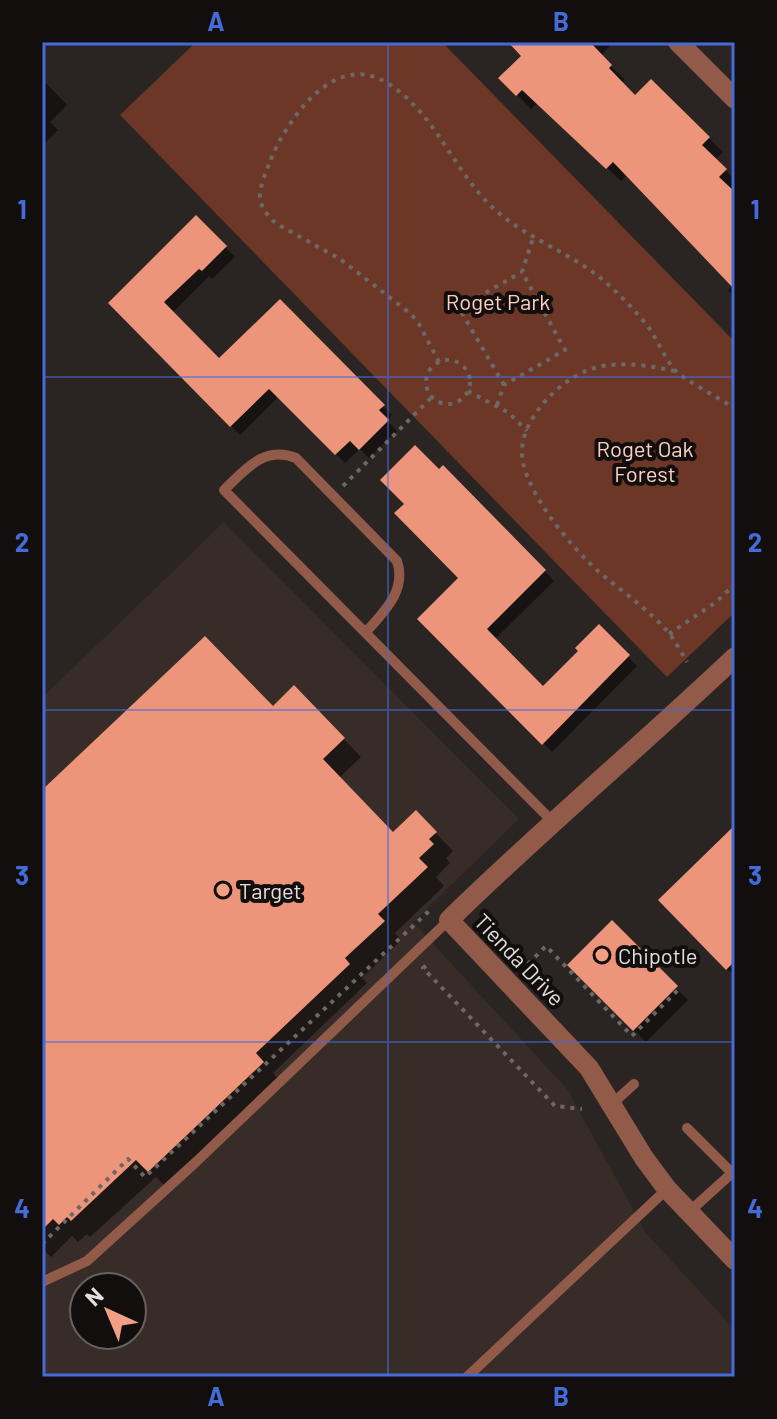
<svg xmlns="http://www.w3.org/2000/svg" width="777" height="1419" font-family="Barlow,sans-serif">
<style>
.built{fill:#382c28;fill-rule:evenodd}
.green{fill:#6c3727}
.shadow{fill:#0007}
.building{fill:#ec957a}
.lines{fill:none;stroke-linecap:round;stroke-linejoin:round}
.path{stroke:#6d6866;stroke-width:4;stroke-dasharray:4 6;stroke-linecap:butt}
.lane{stroke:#915a49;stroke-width:10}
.street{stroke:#915a49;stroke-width:20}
.grid{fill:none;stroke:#456bd9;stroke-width:2;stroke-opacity:0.55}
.poi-dot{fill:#f39f85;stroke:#110e0d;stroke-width:3}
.labels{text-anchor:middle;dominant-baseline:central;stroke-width:8;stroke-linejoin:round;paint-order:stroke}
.park-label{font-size:22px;fill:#ffd0c2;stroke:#110e0d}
.poi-label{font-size:22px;fill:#e3dfdd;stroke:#110e0d;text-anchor:start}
.street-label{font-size:22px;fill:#e3dfdd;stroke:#110e0d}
.neatline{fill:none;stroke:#456bd9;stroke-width:3}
.grid-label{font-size:26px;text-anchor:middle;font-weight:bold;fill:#456bd9}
</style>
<rect width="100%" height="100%" fill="#2a2422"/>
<path class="built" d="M224 522 519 819 413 922 567 1089 646 1233 735 1330V1377H42V698ZM84 1287H132V1335H84Z"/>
<polygon class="green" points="196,42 442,42 735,342 735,612 667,677 120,115"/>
<g class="shadow">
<polygon points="42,42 50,42 42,50"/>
<polygon points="511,42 613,42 601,56 625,80 621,84 635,98 651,82 723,152 715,160 735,180 735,189 732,192 735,195 735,297 728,290 733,285 628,174 621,181 538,102 531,109 501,78 523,56"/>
<polygon points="42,79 67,105 50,122 58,130 42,146"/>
<polygon points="196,218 235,257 212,279 209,276 172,313 219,361 280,301 392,415 387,421 397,431 369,458 360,449 345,463 279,396 240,435 111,303"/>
<polygon points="443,468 554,581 494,640 543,689 581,651 599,627 637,666 552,752 419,619 461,578 439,472"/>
<polygon points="312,706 361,757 339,778 394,835 416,813 453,851 446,858 450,863 436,877 444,886 395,933 401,940 362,978 367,983 273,1073 280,1081 168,1189 156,1177 90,1237 87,1234 78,1242 72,1236 51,1257 42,1248 42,793 273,709"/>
<polygon points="735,827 735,976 727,969"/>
<polygon points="612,923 688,1000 646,1042 570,965"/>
</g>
<g class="building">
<polygon points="508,42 590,42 612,65 609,68 635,95 651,79 710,137 702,145 727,169 719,177 735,192 735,290 613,162 606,169 522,90 516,96 498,78 521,56"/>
<polygon points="196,215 227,246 202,271 199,269 164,302 219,358 280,299 385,405 379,410 389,420 359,450 350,441 335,455 269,389 230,427 108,303"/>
<polygon points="415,445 439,469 443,465 546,570 487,629 543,686 578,651 575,648 599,624 630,655 542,745 417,619 458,578 394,513 404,504 380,480"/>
<polygon points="205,636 273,706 294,685 345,738 323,759 393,832 416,810 437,832 429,839 434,844 419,858 428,867 378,914 385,921 345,958 350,964 256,1053 264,1062 148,1172 136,1160 71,1221 67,1217 59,1225 53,1219 42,1230 42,790"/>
<polygon points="735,825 735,961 726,970 658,900"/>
<polygon points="612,920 678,986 633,1031 567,965"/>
</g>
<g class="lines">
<g class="path">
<circle cx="448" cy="382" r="22"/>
<path d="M439 362 419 324 411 314 340 259 277 224C269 218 262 209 260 199 259 188 265 175 269 164 285 122 334 49 387 83 433 111 451 165 488 203 521 237 567 250 603 280 619 294 636 311 649 328 658 341 664 357 674 369 685 381 720 398 735 409"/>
<path d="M675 371C626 361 589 357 550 396 537 409 523 430 522 449 519 486 572 548 598 571 621 591 647 608 667 631 675 640 681 652 687 662"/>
<polyline points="504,385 459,308 522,272"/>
<polyline points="468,391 509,413 527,431"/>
<polyline points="497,405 504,385 565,350 522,272 533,238"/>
<polyline points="343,486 432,397"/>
<polyline points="669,634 716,602 735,584"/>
<polyline points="528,964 546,946 632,1036 680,988"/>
<polyline points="426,966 423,968 555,1106 582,1109"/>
<polyline points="42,1244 128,1159 145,1177 429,911"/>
</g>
<g class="lane">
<path d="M366 632C384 612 407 590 397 561L296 458C264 445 245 470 224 490L554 823"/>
<polyline points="612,1104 634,1084"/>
<polyline points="687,1128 732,1173 689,1212"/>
<polyline points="42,1282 87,1261 196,1162 449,920"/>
<polyline points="467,1377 667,1189"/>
</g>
<g class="street">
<polyline points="678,42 735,99"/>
<path d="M735 657C641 746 542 829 449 920L589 1068 644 1158 667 1189 735 1260"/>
</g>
</g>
<path class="grid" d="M388 42V1377M42 377H735M42 710H735M42 1042H735"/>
<g class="poi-dot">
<circle cx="223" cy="890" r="8"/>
<circle cx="602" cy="955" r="8"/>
</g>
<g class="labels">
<g class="park-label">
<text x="498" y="301">Roget Park</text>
<text x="645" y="448">Roget Oak<tspan x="645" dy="25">Forest</tspan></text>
</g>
<g class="poi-label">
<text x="239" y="890">Target</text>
<text x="618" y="955">Chipotle</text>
</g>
<g class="street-label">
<text transform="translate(520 959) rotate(46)">Tienda Drive</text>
</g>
</g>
<rect width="777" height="1419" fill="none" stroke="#110e0d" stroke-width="88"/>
<g transform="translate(108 1311) rotate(316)"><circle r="38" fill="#110e0d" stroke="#656260" stroke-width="2"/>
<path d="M0-6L14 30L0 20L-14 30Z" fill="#f39f85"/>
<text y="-12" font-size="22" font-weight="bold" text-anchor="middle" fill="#e3dfdd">N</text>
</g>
<rect x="44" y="44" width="689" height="1331" class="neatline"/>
<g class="grid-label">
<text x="216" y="31">A</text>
<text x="561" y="31">B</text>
<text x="22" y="219">1</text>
<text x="755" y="219">1</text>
<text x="22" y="552">2</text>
<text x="755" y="552">2</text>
<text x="22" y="885">3</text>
<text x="755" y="885">3</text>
<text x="22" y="1218">4</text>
<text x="755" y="1218">4</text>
<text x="216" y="1406">A</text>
<text x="561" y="1406">B</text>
</g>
</svg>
